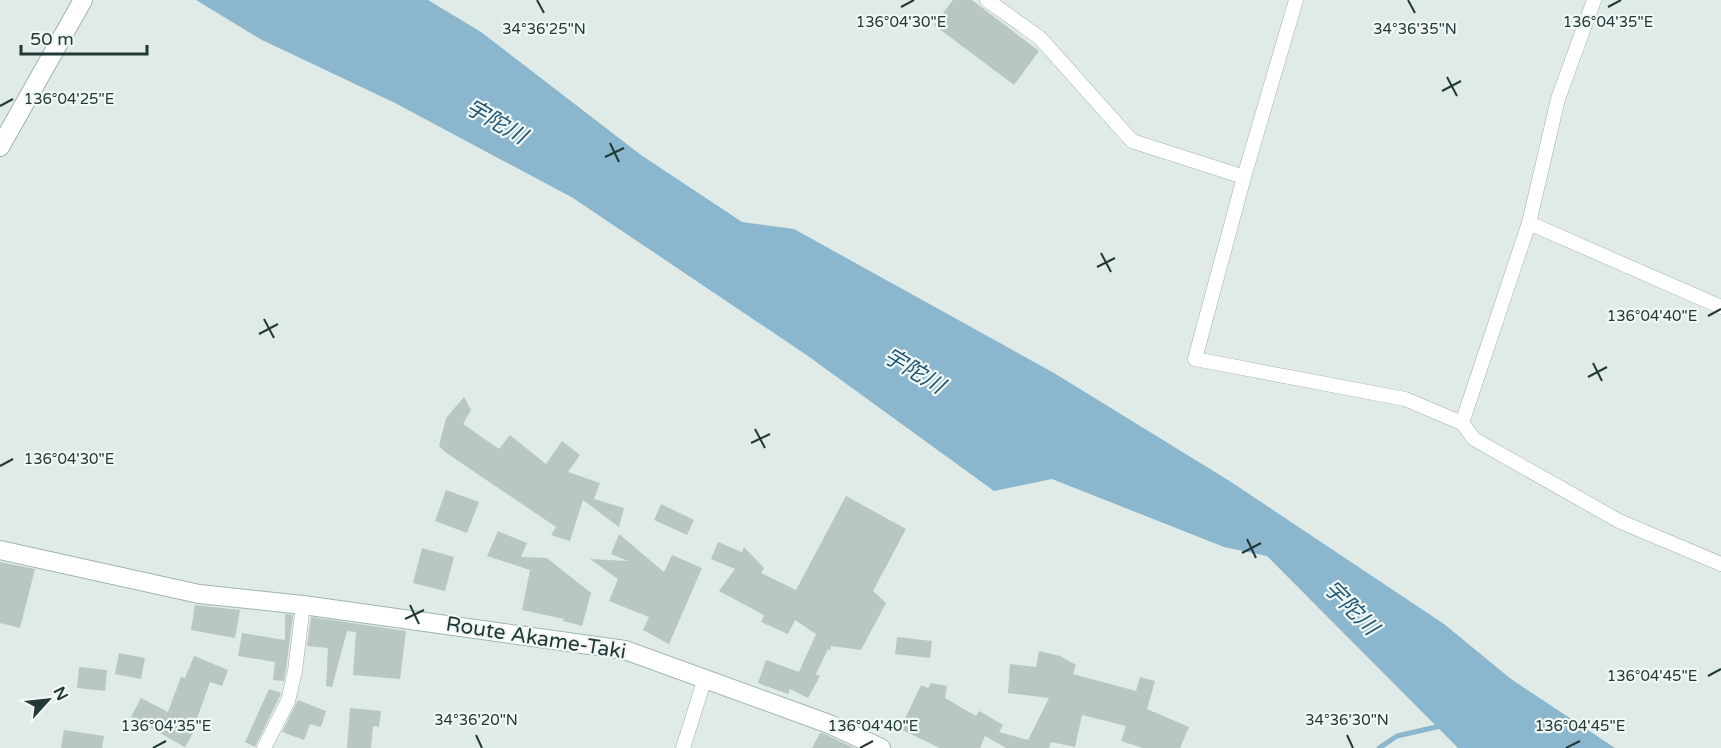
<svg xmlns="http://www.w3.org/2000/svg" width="1721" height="748" font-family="'Varela Round','Noto Sans JP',sans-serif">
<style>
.water{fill:#8ab7cd}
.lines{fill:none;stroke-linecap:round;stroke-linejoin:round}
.stream{stroke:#8ab7cd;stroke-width:5}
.building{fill:#b8c7c3}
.minor-casing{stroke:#a3b1af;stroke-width:15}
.secondary-casing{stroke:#9fb5b1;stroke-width:20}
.minor{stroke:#fff;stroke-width:14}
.secondary{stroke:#fff;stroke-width:18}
.ticks{fill:none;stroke:#213937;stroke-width:2}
.labels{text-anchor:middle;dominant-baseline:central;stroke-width:4.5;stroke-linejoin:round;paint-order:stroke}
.street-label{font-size:21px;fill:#213937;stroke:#f0f7f4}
.water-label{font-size:22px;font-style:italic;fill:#1f5671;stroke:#f0f7f4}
.ticks-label{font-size:15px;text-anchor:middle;fill:#213937;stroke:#f0f7f4;stroke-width:4.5;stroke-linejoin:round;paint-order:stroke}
</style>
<rect width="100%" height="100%" fill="#e0eae7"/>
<polygon class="water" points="196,0 428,0 481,32 641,155 742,222 794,229 1054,373 1228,480 1444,624 1511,679 1615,748 1458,748 1267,556 1224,547 1052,479 994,491 808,356 573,198 395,103 260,39"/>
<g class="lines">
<polyline class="stream" points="1379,748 1397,736 1445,725"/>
</g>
<g class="building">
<polygon points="953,0 972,0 1039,51 1014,85 934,25"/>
<polygon points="464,397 471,410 463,424 499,449 510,435 546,464 562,441 580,455 568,472 600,483 594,499 624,508 619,527 583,500 570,541 551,535 556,527 445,452 439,446 446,418"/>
<polygon points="446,490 479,502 467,533 435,521"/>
<polygon points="846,496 906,529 873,591 886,603 861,650 831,646 830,651 828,649 816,674 820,676 808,698 790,689 788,694 758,683 766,660 799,672 816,634 795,620 788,634 761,622 764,615 719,591 735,569 711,559 718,542 742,552 744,547 764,568 761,573 796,590"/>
<polygon points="661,504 694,520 687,535 654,520"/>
<polygon points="498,531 527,543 521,557 547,558 591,593 582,626 563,621 564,619 522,610 530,570 487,556"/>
<polygon points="619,534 664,572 672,555 702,568 669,644 643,630 649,617 609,601 618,579 590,559 628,561 611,554"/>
<polygon points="422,548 454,557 445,591 413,583"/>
<polygon points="0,562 35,569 20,628 0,623"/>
<polygon points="195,605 240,610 235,638 191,630"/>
<polygon points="285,614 293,615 286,669 284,681 273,680 275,662 238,656 242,633 285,640"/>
<polygon points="311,617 406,631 400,679 353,675 356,632 347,631 332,687 326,686 328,648 307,646"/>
<polygon points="897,637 932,641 930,658 895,654"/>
<polygon points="1039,651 1060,656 1076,665 1073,674 1136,691 1140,677 1155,681 1147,709 1189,727 1180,748 1143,748 1121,741 1126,726 1082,715 1075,747 1051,742 1049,748 1006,748 985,736 980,748 940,748 900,729 921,685 928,688 931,683 947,686 945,698 976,716 979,711 1003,725 999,732 1028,740 1049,698 1008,693 1010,664 1036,667"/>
<polygon points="119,653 145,658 141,679 115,674"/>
<polygon points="194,656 228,670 222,686 210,682 194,727 196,728 185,747 131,717 141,698 168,712 181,677 185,678"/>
<polygon points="79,667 107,670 105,691 77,688"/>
<polygon points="269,689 281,693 279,698 255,747 245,742"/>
<polygon points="298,700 326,711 321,727 310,724 304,740 282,732"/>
<polygon points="350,708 381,711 379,727 373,726 371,748 347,748"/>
<polygon points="64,730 104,736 102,748 61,748"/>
<polygon points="820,733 825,734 854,748 812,748"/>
</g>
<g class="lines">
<defs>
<g id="minor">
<polyline points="987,0 1040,38 1132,141 1244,177"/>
<polyline points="1296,0 1244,177 1195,359 1405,399 1462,423 1474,439 1619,521 1721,564"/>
<polyline points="1529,223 1721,307"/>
<polyline points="1462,423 1529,223 1558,99 1594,0"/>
<polyline points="264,748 288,701 295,671 303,605"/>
<polyline points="683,748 704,681"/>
</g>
<g id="secondary">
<polyline points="0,147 83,0"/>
<polyline points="0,550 199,594 303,605 625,650 829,724 881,748"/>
</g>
</defs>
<use href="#minor" class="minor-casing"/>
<use href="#secondary" class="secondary-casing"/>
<use href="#minor" class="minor"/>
<use href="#secondary" class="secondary"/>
</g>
<path class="ticks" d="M537 0 544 13M1408 0 1415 13M901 7 914 0M1608 7 1621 0M1447 77 1457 96M1442 91 1461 81M0 106 13 99M610 143 619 162M605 157 624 148M1101 253 1111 272M1097 267 1115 258M1708 316 1721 309M264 319 274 338M259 334 278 324M1593 363 1602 381M1588 377 1607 367M755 429 765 448M751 443 770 434M0 466 13 459M1247 539 1256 558M1242 553 1261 543M410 605 419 624M405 619 424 610M1708 676 1721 669M476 735 482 748M1347 735 1353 748M153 748 166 741M860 748 873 741M1566 748 1580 741"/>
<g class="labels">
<g class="street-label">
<text transform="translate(536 638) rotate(9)">Route Akame-Taki</text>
</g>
<g class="water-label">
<text transform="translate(496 122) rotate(30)">宇陀川</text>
<text transform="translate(914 371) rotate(31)">宇陀川</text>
<text transform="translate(1351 608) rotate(45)">宇陀川</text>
</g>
</g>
<g class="ticks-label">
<text x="901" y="27">136°04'30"E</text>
<text x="1608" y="27">136°04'35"E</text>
<text x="544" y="34">34°36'25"N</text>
<text x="1415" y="34">34°36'35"N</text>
<text x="69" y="104">136°04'25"E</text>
<text x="1652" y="321">136°04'40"E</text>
<text x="69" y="464">136°04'30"E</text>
<text x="1652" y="681">136°04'45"E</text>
<text x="476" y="725">34°36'20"N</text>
<text x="1347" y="725">34°36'30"N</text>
<text x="166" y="731">136°04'35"E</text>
<text x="873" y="731">136°04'40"E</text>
<text x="1580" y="731">136°04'45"E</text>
</g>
<g transform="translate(48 700) rotate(63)" stroke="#f0f7f4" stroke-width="4.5" paint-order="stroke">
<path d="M0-4.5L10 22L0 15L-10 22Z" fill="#213937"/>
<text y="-9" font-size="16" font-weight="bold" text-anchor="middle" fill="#213937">N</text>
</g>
<path d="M21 45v9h126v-9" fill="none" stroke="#213937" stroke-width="3"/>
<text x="30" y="45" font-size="18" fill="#213937" stroke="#f0f7f4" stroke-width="4.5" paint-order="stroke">50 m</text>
</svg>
